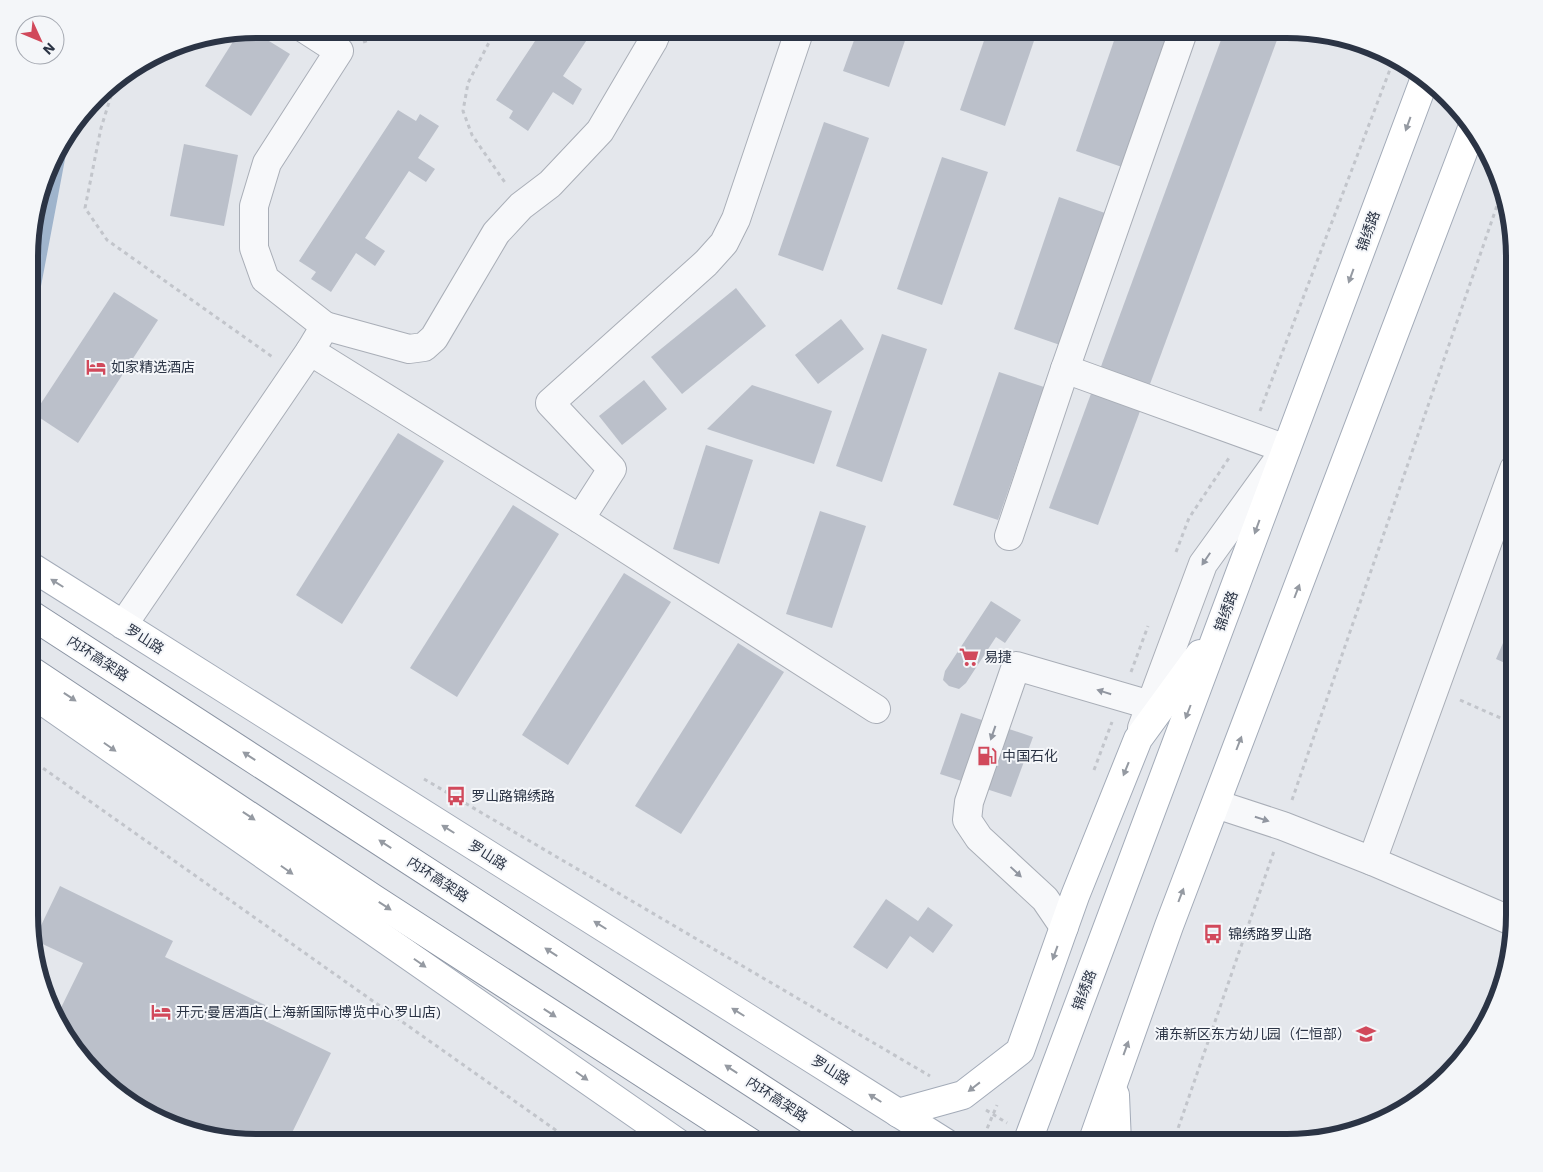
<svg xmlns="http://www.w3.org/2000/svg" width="1543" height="1172" font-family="'Work Sans','Noto Sans SC',sans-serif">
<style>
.water{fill:#9fb4cc}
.building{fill:#bbc0ca}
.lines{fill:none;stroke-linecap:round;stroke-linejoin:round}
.minor-casing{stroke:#a9aeb7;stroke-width:30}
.major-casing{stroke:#a3abb8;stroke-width:30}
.highway-casing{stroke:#8b94a3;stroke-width:30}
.path{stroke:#c2c5cb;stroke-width:3;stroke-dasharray:4 4;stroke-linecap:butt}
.minor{stroke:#f7f8fa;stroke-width:28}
.major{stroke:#fff;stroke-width:28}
.highway{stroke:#fff;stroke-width:28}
.oneway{fill:#959aa2}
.oneway2{fill:#9196a0}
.labels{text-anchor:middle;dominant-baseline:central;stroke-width:4;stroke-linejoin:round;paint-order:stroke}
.street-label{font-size:14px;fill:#2b3445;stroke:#f4f6f9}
.poi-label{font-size:14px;fill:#2b3445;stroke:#f4f6f9;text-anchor:start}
.rim{fill:none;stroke:#2b3445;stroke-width:6}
</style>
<rect width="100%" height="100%" fill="#e4e7ec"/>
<polygon class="water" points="71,128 69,138 31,339 31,227 59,143"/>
<g class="building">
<polygon points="543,29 594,29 563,76 582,89 573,105 553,92 528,131 509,118 513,111 496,100"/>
<polygon points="858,29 909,29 889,87 843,71"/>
<polygon points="988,29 1038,29 1005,126 960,110"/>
<polygon points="1118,29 1153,29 1168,34 1122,167 1076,151"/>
<polygon points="1225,29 1247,29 1277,40 1098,525 1049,508"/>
<polygon points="251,30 290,54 251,116 205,86 239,32"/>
<polygon points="398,110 416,121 420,114 439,126 418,158 435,169 426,182 409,171 365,238 385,251 375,266 356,253 331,292 311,279 316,272 299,261"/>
<polygon points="824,122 869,138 823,271 778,255"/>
<polygon points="184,144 238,155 224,226 170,216"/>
<polygon points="942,157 988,172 942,305 897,289"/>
<polygon points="1059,197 1105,213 1060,345 1014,329"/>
<polygon points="736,288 766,326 682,394 651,357"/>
<polygon points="114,292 158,320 78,443 34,414"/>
<polygon points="841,319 864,349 818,384 795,355"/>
<polygon points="882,334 927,349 882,482 836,466"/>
<polygon points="999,372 1044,387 998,520 953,505"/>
<polygon points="644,380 667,409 622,445 599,416"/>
<polygon points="752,385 832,411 814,464 707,429"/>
<polygon points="398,433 444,461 342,624 296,595"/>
<polygon points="706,445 753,460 719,564 673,549"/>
<polygon points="513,505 559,534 457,697 410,668"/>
<polygon points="820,511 866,526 832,628 786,614"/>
<polygon points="624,573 671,602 568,765 522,735"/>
<polygon points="991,601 1021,620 1005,643 996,637 966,683 959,689 949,686 943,680 945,671"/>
<polygon points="1514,618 1514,667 1496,659"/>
<polygon points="738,643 784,672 681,834 635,806"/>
<polygon points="961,713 1033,737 1011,797 940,774"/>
<polygon points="60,886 173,941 165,957 265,1005 259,1018 331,1053 287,1143 242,1143 170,1126 107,1087 55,1020 83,963 34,940"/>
<polygon points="886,899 918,921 928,907 953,925 933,953 910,936 887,969 853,947"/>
</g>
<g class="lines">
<defs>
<g id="minor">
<polyline points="325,326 409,349 424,347 434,338 496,233 521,206 550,184 600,131 653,41 658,29"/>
<polyline points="310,351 580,519 876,709"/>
<polyline points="1065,369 1286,449 1203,564 1142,728"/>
<polyline points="580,519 612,469 550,403 706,263 724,243 736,219 800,29"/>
<polyline points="1009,536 1065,369 1184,29"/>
<polyline points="123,625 310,351 325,326 265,279 254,248 254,206 267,163 339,51 305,29"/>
<polyline points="1216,804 1283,826 1372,861"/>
<polyline points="1514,922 1372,861 1514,469"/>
<polyline points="1064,927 1045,899 979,838 967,820 969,802 1016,666 1150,705"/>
</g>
<g id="major">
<polyline points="30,566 946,1143"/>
<polyline points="30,692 678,1143"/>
<polyline points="1115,1095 1117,1143"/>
<polyline points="898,1113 963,1095 1020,1051 1075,896 1138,739 1200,654"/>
<polyline points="1027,1143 1425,78"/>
<polyline points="1092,1143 1169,926 1471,131"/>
</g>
<g id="highway">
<polyline points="30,614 845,1143"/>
<polyline points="30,670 374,899 751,1143"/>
</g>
</defs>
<use href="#minor" class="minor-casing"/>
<use href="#major" class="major-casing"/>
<use href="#highway" class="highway-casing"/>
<g class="path">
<polyline points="496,29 468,83 463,111 472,135 506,184"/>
<polyline points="363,42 386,35 394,29"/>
<polyline points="116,80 101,128 85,208 107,240 274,358"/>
<polyline points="1260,411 1394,59"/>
<polyline points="1176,552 1189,518 1229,458"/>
<polyline points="1131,672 1148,626"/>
<polyline points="1460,700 1514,724"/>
<polyline points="30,759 574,1143"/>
<polyline points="1094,770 1112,722"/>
<polyline points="424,779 930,1076"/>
<polyline points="1292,800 1500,197"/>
<polyline points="986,1110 1007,1123"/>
<polyline points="981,1143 997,1105"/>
<polyline points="1173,1143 1274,851"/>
</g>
<use href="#minor" class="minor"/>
<use href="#major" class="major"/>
<use href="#highway" class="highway"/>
</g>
<defs><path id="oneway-solid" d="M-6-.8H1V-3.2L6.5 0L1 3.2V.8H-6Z" transform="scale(1.25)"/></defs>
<g class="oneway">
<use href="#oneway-solid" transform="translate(1408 124) rotate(110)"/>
<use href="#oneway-solid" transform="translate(1351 276) rotate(110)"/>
<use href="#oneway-solid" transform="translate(1257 527) rotate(110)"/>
<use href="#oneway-solid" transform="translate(57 583) rotate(-148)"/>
<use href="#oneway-solid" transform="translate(1297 591) rotate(-69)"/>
<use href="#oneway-solid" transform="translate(70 697) rotate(34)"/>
<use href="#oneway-solid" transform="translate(1188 712) rotate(111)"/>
<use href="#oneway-solid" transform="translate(1239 743) rotate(-69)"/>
<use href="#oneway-solid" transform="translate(110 747) rotate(35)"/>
<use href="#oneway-solid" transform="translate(249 756) rotate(-147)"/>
<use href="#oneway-solid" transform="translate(1126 769) rotate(112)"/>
<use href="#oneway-solid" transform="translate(249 816) rotate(34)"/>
<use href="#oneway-solid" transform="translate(448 829) rotate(-148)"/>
<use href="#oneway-solid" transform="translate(385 844) rotate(-147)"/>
<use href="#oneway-solid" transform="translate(287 870) rotate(35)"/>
<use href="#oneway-solid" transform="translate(1181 895) rotate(-69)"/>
<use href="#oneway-solid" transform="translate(385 906) rotate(33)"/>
<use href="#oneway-solid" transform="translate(600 925) rotate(-148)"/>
<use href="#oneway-solid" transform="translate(551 952) rotate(-147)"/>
<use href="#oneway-solid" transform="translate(1055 953) rotate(110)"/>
<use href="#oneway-solid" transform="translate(420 963) rotate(35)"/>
<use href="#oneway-solid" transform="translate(738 1012) rotate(-148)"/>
<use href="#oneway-solid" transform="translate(550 1013) rotate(33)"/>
<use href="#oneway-solid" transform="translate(1126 1048) rotate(-70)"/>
<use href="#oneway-solid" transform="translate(731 1069) rotate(-147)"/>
<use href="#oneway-solid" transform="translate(582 1076) rotate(35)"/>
<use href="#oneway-solid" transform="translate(974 1087) rotate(142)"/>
<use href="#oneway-solid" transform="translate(875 1098) rotate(-148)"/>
</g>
<g class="oneway2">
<use href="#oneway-solid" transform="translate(1206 559) rotate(124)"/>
<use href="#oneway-solid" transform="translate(1104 692) rotate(-163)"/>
<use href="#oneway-solid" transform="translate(993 733) rotate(109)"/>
<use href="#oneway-solid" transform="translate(1262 819) rotate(18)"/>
<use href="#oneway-solid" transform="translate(1016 872) rotate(43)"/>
</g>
<defs>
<symbol id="hotel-bare" viewBox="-9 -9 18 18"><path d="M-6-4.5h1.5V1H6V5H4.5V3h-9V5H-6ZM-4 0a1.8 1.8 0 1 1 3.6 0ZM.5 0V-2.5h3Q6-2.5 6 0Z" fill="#d1495b" stroke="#f4f6f9" stroke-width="2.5" paint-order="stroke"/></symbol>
<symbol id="supermarket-bare" viewBox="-9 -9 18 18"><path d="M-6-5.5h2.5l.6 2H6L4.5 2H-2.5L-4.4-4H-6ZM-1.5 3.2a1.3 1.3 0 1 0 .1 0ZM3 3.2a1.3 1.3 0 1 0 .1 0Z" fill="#d1495b" stroke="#f4f6f9" stroke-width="2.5" paint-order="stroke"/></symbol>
<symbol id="fuel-bare" viewBox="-9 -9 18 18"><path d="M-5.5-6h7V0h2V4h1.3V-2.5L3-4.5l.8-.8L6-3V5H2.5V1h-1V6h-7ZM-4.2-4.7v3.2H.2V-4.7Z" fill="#d1495b" stroke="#f4f6f9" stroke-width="2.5" paint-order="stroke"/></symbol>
<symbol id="bus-bare" viewBox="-9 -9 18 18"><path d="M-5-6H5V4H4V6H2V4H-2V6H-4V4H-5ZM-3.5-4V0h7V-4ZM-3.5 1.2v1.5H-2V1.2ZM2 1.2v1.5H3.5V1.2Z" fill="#d1495b" stroke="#f4f6f9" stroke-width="2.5" paint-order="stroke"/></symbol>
<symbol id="school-bare" viewBox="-9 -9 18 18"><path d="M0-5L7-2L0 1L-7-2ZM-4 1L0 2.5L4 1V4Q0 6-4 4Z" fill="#d1495b" stroke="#f4f6f9" stroke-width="2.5" paint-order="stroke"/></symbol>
</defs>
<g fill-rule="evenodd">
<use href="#hotel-bare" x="82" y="353" width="28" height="28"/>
<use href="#supermarket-bare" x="955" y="643" width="28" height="28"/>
<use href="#fuel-bare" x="973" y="742" width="28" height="28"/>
<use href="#bus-bare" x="442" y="782" width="28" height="28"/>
<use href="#bus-bare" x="1199" y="920" width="28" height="28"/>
<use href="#hotel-bare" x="147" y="998" width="28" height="28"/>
<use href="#school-bare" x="1352" y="1020" width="28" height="28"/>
</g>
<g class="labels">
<g class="street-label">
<text transform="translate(1368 231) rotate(-70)">锦绣路</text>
<text transform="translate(1226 611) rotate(-70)">锦绣路</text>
<text transform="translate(145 639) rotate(32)">罗山路</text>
<text transform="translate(98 658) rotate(33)">内环高架路</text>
<text transform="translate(488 855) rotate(32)">罗山路</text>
<text transform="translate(438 879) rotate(33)">内环高架路</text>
<text transform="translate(1084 990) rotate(-69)">锦绣路</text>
<text transform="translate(831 1070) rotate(32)">罗山路</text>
<text transform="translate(777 1099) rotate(33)">内环高架路</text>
</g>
<g class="poi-label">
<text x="111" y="367">如家精选酒店</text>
<text x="984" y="657">易捷</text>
<text x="1002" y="756">中国石化</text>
<text x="471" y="796">罗山路锦绣路</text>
<text x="1228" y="934">锦绣路罗山路</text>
<text x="176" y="1012">开元·曼居酒店(上海新国际博览中心罗山店)</text>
<text x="1351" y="1034" text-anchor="end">浦东新区东方幼儿园（仁恒部）</text>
</g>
</g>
<path d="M0 0H1543V1172H0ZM257 38H1287A219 219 0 0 1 1506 257V915A219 219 0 0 1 1287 1134H257A219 219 0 0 1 38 915V257A219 219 0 0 1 257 38Z" fill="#f4f6f9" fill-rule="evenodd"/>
<path class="rim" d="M257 38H1287A219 219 0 0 1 1506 257V915A219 219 0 0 1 1287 1134H257A219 219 0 0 1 38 915V257A219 219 0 0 1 257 38Z"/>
<g transform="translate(40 40) rotate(134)"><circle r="24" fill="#f4f6f9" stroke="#a4a8b1"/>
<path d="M0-4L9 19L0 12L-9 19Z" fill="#d1495b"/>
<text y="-8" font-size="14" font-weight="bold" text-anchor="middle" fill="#2b3445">N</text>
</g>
</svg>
